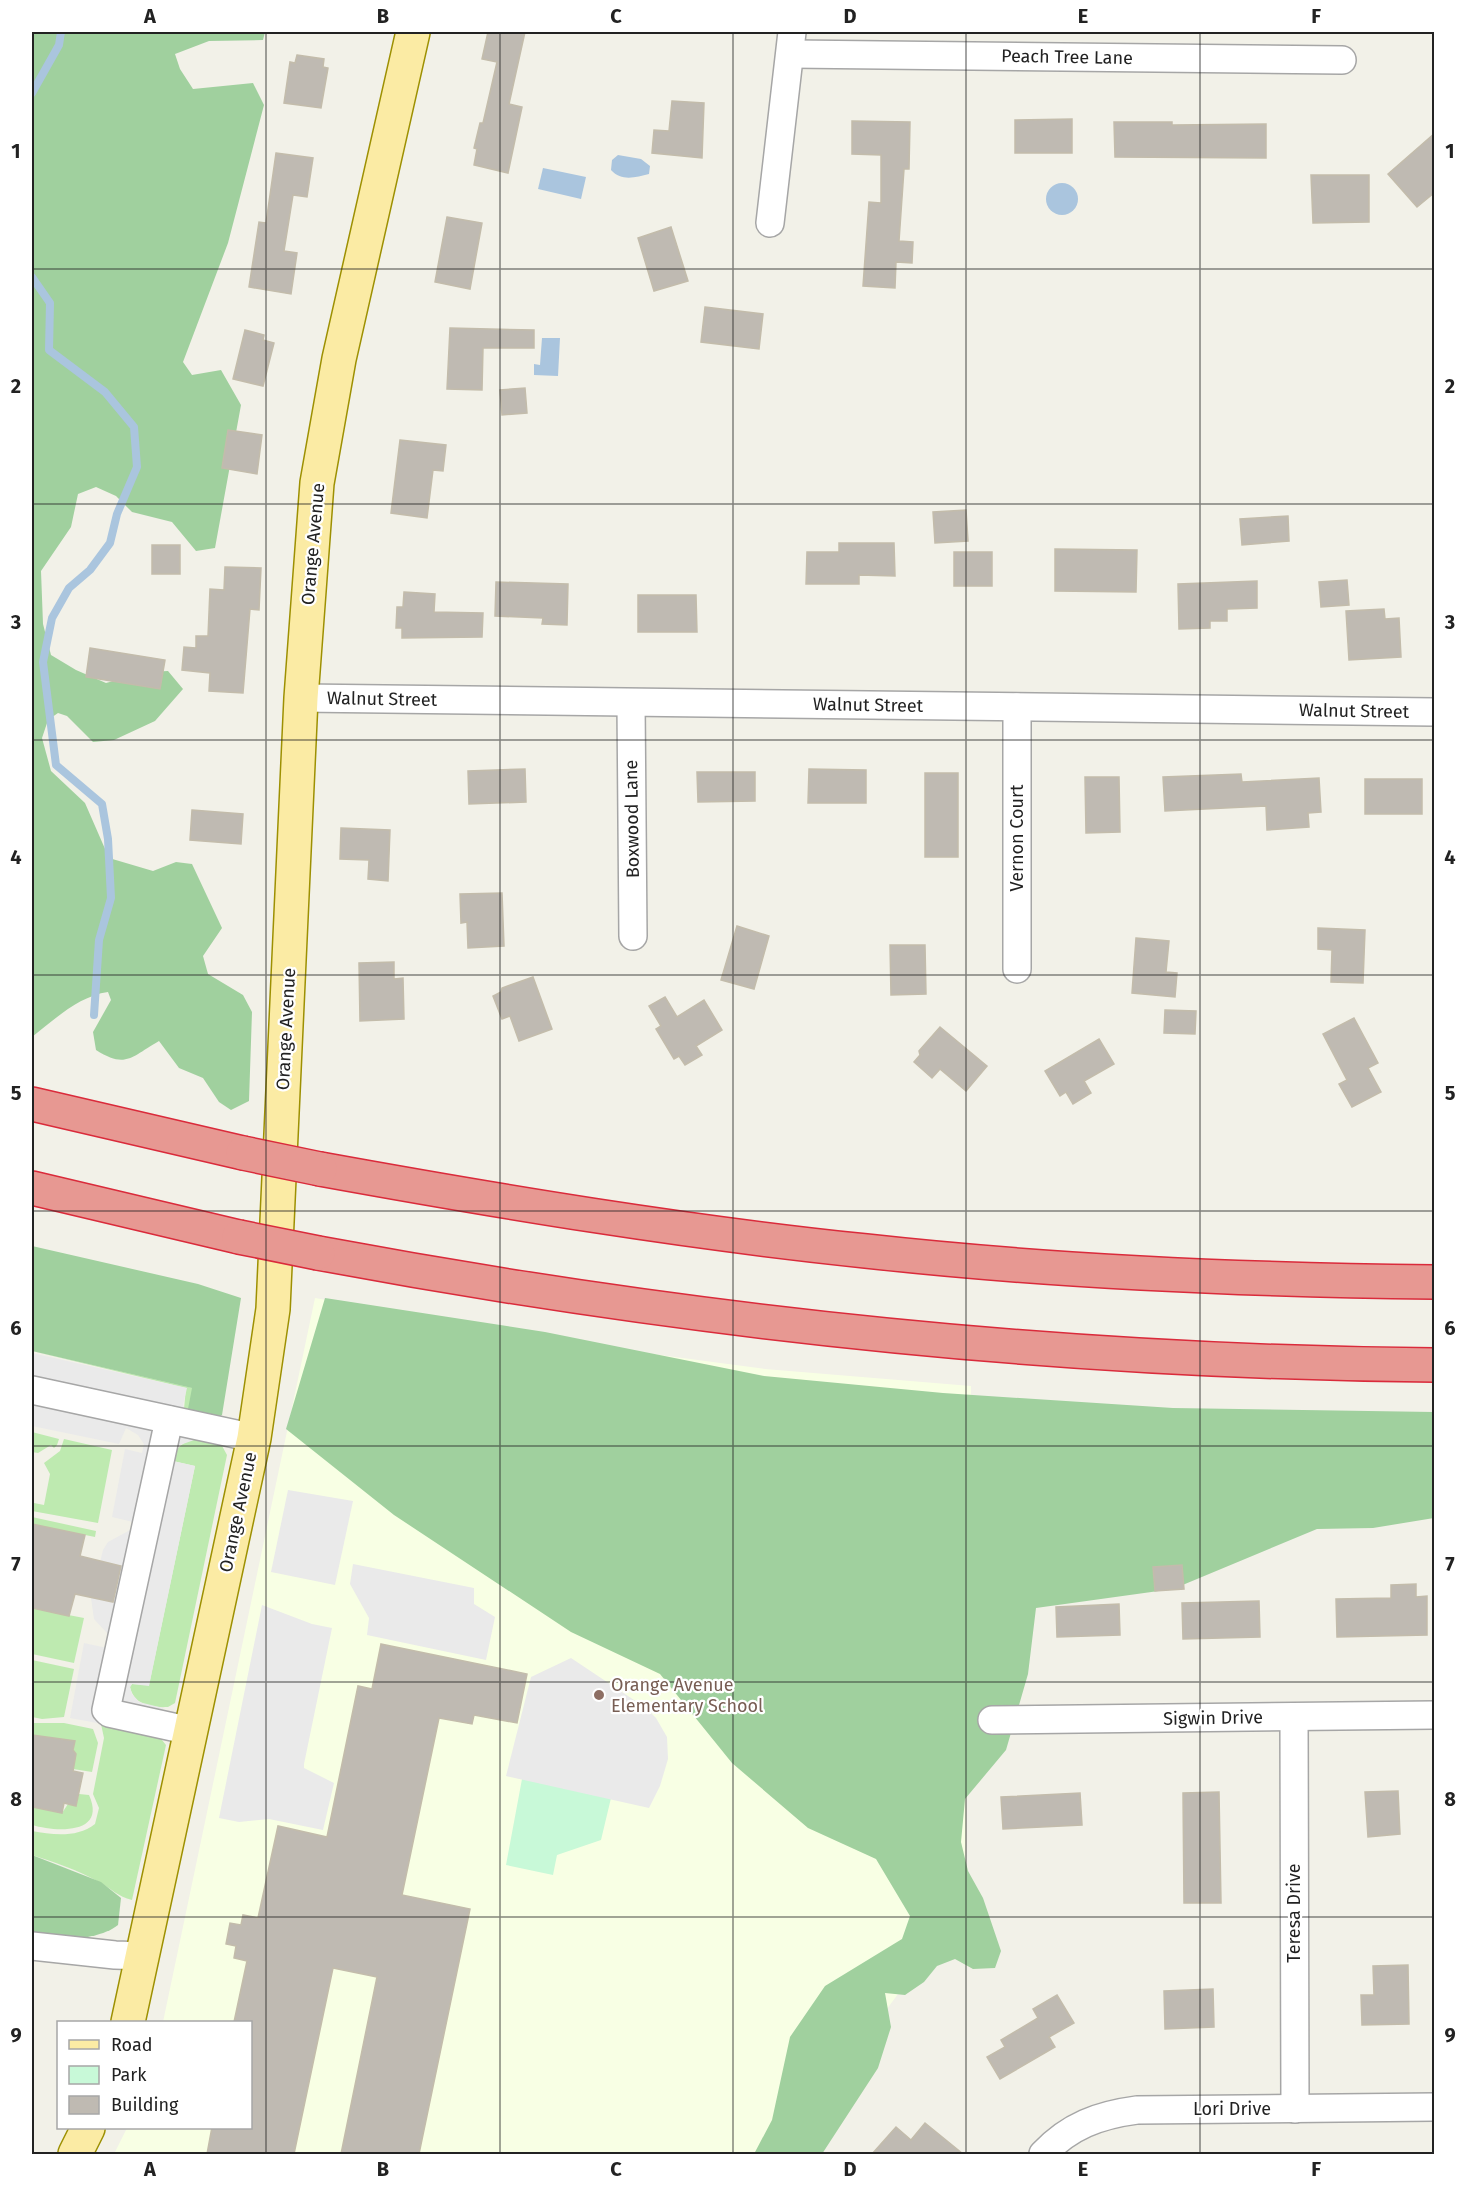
<svg xmlns="http://www.w3.org/2000/svg" width="1466" height="2186" font-family="'Fira Sans',sans-serif">
<style>
.education{fill:#f8ffe4}
.grass{fill:#beeab0}
.forest{fill:#a0d09e}
.park{fill:#c8f9d8}
.parking{fill:#eaeaea}
.water{fill:#aac5de}
.lines{fill:none;stroke-linecap:round;stroke-linejoin:round}
.stream{stroke:#aac5de;stroke-width:8}
.building{fill:#bfbab2;stroke:#c3bcab;stroke-width:1.5}
.minor-casing{stroke:#a6a6a6;stroke-width:30}
.major-casing{stroke:#9d9002;stroke-width:36}
.highway-casing{stroke:#da2b3b;stroke-width:36}
.minor{stroke:#fff;stroke-width:27}
.major{stroke:#fbeba4;stroke-width:33}
.highway{stroke:#e79892;stroke-width:33}
.highway-bridge-casing{stroke:#da2b3b;stroke-width:36;stroke-linecap:butt}
.highway-bridge{stroke:#e79892;stroke-width:33}
.grid{fill:none;stroke:#222;stroke-width:1.5;stroke-opacity:0.55}
.education-dot{fill:#8d6e63;stroke:#fff;stroke-width:2}
.labels{text-anchor:middle;dominant-baseline:central;stroke-width:4.5;stroke-linejoin:round;paint-order:stroke}
.street-label{font-size:18px;fill:#222;stroke:#fff}
.education-label{font-size:18px;fill:#785e54;stroke:#fff;text-anchor:start}
.neatline{fill:none;stroke:#222;stroke-width:2}
.grid-label{font-size:20px;text-anchor:middle;font-weight:bold;fill:#222}
</style>
<rect width="100%" height="100%" fill="#f2f1e8"/>
<polygon class="education" points="315,1298 569,1343 765,1369 971,1386 965,1904 779,2154 114,2154 127,2128 250,2128 250,2022 163,2022"/>
<g class="grass">
<polygon points="32,1351 193,1388 216,1419 184,1409 186,1388"/>
<polygon points="32,1432 59,1439 57,1445 54,1448 51,1445 38,1453 32,1452"/>
<polygon points="64,1439 112,1450 98,1523 32,1511 34,1503 44,1505 50,1474 44,1463 60,1451"/>
<path d="M197 1439 221 1444 227 1455 175 1703 168 1707C152 1708 134 1705 130 1687L132 1684 149 1685 195 1466 173 1461C176 1447 182 1442 197 1439Z"/>
<polygon points="32,1517 96,1531 95,1537 32,1524"/>
<polygon points="32,1608 84,1618 74,1663 32,1654"/>
<polygon points="32,1660 74,1669 64,1717 42,1719 32,1717"/>
<polygon points="32,1723 64,1723 93,1729 98,1743 92,1772 73,1769 76,1754 73,1750 75,1741 32,1735"/>
<path d="M101 1724 157 1734 166 1745 132 1900C118 1897 111 1888 99 1882 78 1870 54 1862 32 1855V1831C53 1835 77 1838 95 1824L99 1808 93 1794 104 1738Z"/>
<path d="M79 1794 89 1795C107 1835 56 1832 32 1825V1807L62 1813 68 1804 76 1806Z"/>
</g>
<g class="forest">
<path d="M32 32H265L263 40 209 41 175 54 180 69 193 89 253 83 264 105 228 243 183 362 192 375 221 370 241 405 215 548 196 551 172 522 132 512 116 496 96 487 78 494 71 527 41 571 43 624 51 655 76 670 106 683 146 672 168 671 183 689 155 721 114 740 93 742 67 716 58 713 48 720 42 738 51 771 85 803 109 858 153 871 176 862 192 864 222 928 203 956 208 974 243 995 252 1012 249 1101 231 1110 219 1102 203 1078 179 1068 159 1041C131 1057 126 1069 96 1050L93 1032 111 1000 108 992C79 996 55 1019 32 1037Z"/>
<polygon points="32,1246 198,1284 241,1298 222,1415 216,1419 188,1409 192,1388 32,1351"/>
<polygon points="325,1298 545,1332 764,1376 943,1393 1173,1408 1434,1412 1434,1518 1373,1528 1317,1529 1173,1589 1036,1608 1028,1674 1006,1750 965,1799 961,1842 968,1871 983,1898 1001,1951 995,1968 973,1969 955,1959 937,1966 924,1982 905,1995 885,1993 891,2027 878,2068 822,2154 754,2154 772,2120 790,2037 825,1986 902,1939 910,1916 876,1859 808,1828 732,1763 660,1674 571,1632 394,1515 286,1429"/>
<path d="M32 1855 101 1882 121 1898 118 1925C100 1940 55 1942 32 1937Z"/>
</g>
<polygon class="park" points="522,1779 611,1798 601,1840 557,1855 553,1875 506,1865"/>
<g class="parking">
<polygon points="32,1353 187,1388 183,1405 197,1439 180,1445 175,1449 173,1461 195,1466 149,1686 132,1684 130,1687 132,1694 139,1702 163,1708 157,1734 70,1718 84,1643 107,1648 108,1634 94,1619 91,1598 103,1550 108,1542 132,1529 133,1522 112,1517 125,1449 142,1453 144,1444 138,1435 126,1428 119,1444 32,1426"/>
<polygon points="288,1490 353,1501 335,1585 271,1572"/>
<polygon points="353,1564 474,1588 474,1604 495,1617 486,1660 367,1635 369,1618 350,1584"/>
<polygon points="262,1605 312,1624 332,1628 304,1764 304,1768 334,1783 323,1830 269,1819 239,1822 219,1818"/>
<polygon points="571,1658 646,1708 656,1718 667,1737 668,1759 660,1786 649,1808 506,1776 531,1677"/>
</g>
<g class="water">
<path d="M618 155 641 159 650 166 649 174C636 177 622 182 611 170L612 160Z"/>
<polygon points="543,168 586,177 581,199 538,189"/>
<circle cx="1062" cy="199" r="16"/>
<polygon points="542,338 560,338 558,376 534,375 534,364 540,365"/>
</g>
<g class="lines">
<g class="stream">
<polyline points="32,93 59,45 61,32"/>
<polyline points="32,277 50,303 49,350 105,392 134,427 137,467 117,514 110,543 90,570 69,588 52,618 43,662 56,765 102,804 108,839 111,898 99,940 94,1015"/>
</g>
</g>
<g class="building">
<polygon points="488,32 525,32 509,104 522,107 508,173 474,165 477,149 474,148 480,123 483,123 497,62 482,59"/>
<polygon points="297,55 324,59 323,67 328,68 321,108 284,103 290,62 295,63"/>
<polygon points="672,101 704,103 702,158 652,153 654,130 669,131"/>
<polygon points="1072,119 1072,153 1015,153 1015,120"/>
<polygon points="852,121 910,122 909,169 904,169 899,241 913,242 912,263 896,262 895,288 863,286 869,202 881,203 881,155 852,154"/>
<polygon points="1114,122 1172,122 1172,125 1266,124 1266,158 1115,157"/>
<polygon points="1434,134 1434,193 1417,207 1388,174"/>
<polygon points="276,153 313,158 307,197 293,195 284,251 297,253 291,294 249,287 259,222 266,223"/>
<polygon points="1311,175 1369,175 1369,222 1313,223"/>
<polygon points="447,217 482,223 470,289 435,282"/>
<polygon points="671,227 688,281 654,291 638,238"/>
<polygon points="705,307 763,314 759,349 701,342"/>
<polygon points="450,328 534,330 534,348 483,348 482,390 447,389"/>
<polygon points="245,330 264,335 263,340 274,343 263,386 233,379"/>
<polygon points="525,388 527,413 502,415 500,390"/>
<polygon points="228,430 262,435 257,474 222,468"/>
<polygon points="400,440 446,445 443,471 433,470 427,518 391,513"/>
<polygon points="966,510 968,541 935,543 933,512"/>
<polygon points="1288,516 1289,541 1242,545 1240,519"/>
<polygon points="839,543 894,543 895,576 859,575 859,584 806,584 807,552 839,552"/>
<rect x="152" y="545" width="28" height="29"/>
<polygon points="1055,549 1137,550 1136,592 1055,591"/>
<rect x="954" y="552" width="38" height="34"/>
<polygon points="225,567 261,568 259,610 250,609 243,693 209,691 210,673 182,670 184,647 196,648 196,636 208,636 210,589 224,590"/>
<polygon points="1347,580 1349,605 1321,607 1319,582"/>
<polygon points="1257,581 1257,608 1227,609 1227,621 1210,621 1210,628 1179,629 1178,584"/>
<polygon points="496,582 568,584 567,625 542,624 543,618 495,616"/>
<polygon points="404,592 435,594 434,612 483,613 482,637 402,638 402,628 396,628 397,607 403,607"/>
<polygon points="638,595 696,595 697,632 638,632"/>
<polygon points="1384,609 1385,619 1399,618 1401,657 1349,660 1346,611"/>
<polygon points="90,648 165,660 160,689 86,677"/>
<polygon points="525,769 526,802 469,804 468,771"/>
<polygon points="809,769 866,770 866,803 808,803"/>
<polygon points="697,772 755,772 755,801 698,802"/>
<rect x="925" y="773" width="33" height="84"/>
<polygon points="1241,774 1242,782 1319,778 1321,812 1308,813 1309,827 1267,830 1266,806 1165,811 1163,777"/>
<polygon points="1085,777 1119,777 1120,832 1086,833"/>
<rect x="1365" y="779" width="57" height="35"/>
<polygon points="192,810 243,814 241,844 190,840"/>
<polygon points="341,828 390,830 388,881 368,879 369,860 340,859"/>
<polygon points="502,893 504,946 468,948 467,922 461,923 460,894"/>
<polygon points="737,926 769,936 754,989 721,980"/>
<polygon points="1318,928 1365,930 1363,983 1331,982 1332,950 1318,949"/>
<polygon points="1136,938 1169,941 1166,972 1177,973 1175,997 1132,993"/>
<polygon points="890,945 925,945 926,994 891,995"/>
<polygon points="394,962 394,979 403,978 404,1019 360,1021 359,963"/>
<polygon points="533,977 552,1029 519,1041 510,1016 502,1019 493,996 501,992 502,988"/>
<polygon points="665,997 677,1017 704,1000 722,1030 696,1046 702,1055 685,1065 679,1056 674,1059 656,1029 661,1026 649,1006"/>
<polygon points="1165,1010 1196,1011 1195,1034 1164,1033"/>
<polygon points="1354,1018 1378,1063 1368,1068 1381,1092 1352,1107 1339,1084 1347,1080 1323,1034"/>
<polygon points="940,1027 987,1066 966,1091 940,1069 932,1078 914,1062 920,1055 919,1051"/>
<polygon points="1099,1039 1114,1064 1084,1081 1091,1093 1073,1104 1066,1092 1060,1096 1045,1071"/>
<polygon points="32,1524 85,1535 80,1556 121,1566 113,1602 75,1594 69,1616 32,1608"/>
<polygon points="1182,1565 1184,1589 1155,1591 1153,1567"/>
<polygon points="1416,1584 1416,1597 1427,1596 1427,1635 1337,1637 1336,1599 1391,1598 1391,1585"/>
<polygon points="1259,1601 1260,1637 1183,1639 1182,1603"/>
<polygon points="1119,1604 1120,1635 1057,1637 1056,1607"/>
<polygon points="381,1644 527,1674 517,1723 474,1715 472,1724 439,1718 402,1895 470,1909 419,2154 341,2154 377,1977 333,1968 294,2154 207,2154 212,2127 250,2127 250,2022 234,2022 247,1961 234,1958 236,1946 226,1944 230,1923 241,1925 243,1915 258,1918 278,1826 327,1837 358,1686 372,1689"/>
<polygon points="32,1735 75,1741 73,1750 76,1754 73,1771 83,1773 76,1806 64,1803 62,1813 32,1807"/>
<polygon points="1398,1791 1400,1834 1368,1837 1365,1792"/>
<polygon points="1219,1792 1221,1903 1184,1903 1183,1793"/>
<polygon points="1080,1793 1082,1825 1003,1829 1001,1797"/>
<polygon points="1408,1965 1409,2024 1362,2025 1361,1995 1374,1995 1373,1966"/>
<polygon points="1213,1989 1214,2027 1165,2029 1164,1991"/>
<polygon points="1057,1995 1074,2023 1049,2037 1055,2047 1000,2079 987,2057 1005,2047 1001,2040 1038,2018 1033,2009"/>
<polygon points="925,2123 963,2154 872,2154 896,2127 911,2140"/>
</g>
<g class="lines">
<defs>
<g id="minor">
<polyline points="791,54 1342,60"/>
<polyline points="770,223 792,32"/>
<polyline points="301,698 1434,712"/>
<polyline points="631,703 633,936"/>
<polyline points="1017,969 1017,707"/>
<polyline points="32,1390 254,1438"/>
<polyline points="169,1420 106,1710 109,1713 191,1731"/>
<polyline points="1294,1717 1295,2109"/>
<polyline points="992,1720 1434,1715"/>
<polyline points="32,1946 115,1955 144,1956"/>
<path d="M1043 2154C1069 2126 1099 2115 1137 2110L1434 2107"/>
</g>
<g id="major">
<polyline points="128,2022 254,1438 273,1309 301,698 317,483 339,359 413,32"/>
<polyline points="75,2154 88,2128"/>
</g>
<g id="highway">
<polyline points="32,1104 243,1153"/>
<path d="M320 1169C502 1202 683 1232 866 1251 1055 1272 1245 1280 1434 1282"/>
<polyline points="32,1188 239,1237"/>
<path d="M318 1253C687 1322 1059 1362 1434 1365"/>
</g>
</defs>
<use href="#minor" class="minor-casing"/>
<use href="#major" class="major-casing"/>
<use href="#highway" class="highway-casing"/>
<use href="#minor" class="minor"/>
<use href="#major" class="major"/>
<use href="#highway" class="highway"/>
<defs>
<g id="highway-bridge">
<polyline points="243,1153 320,1169"/>
<polyline points="239,1237 318,1253"/>
</g>
</defs>
<use href="#highway-bridge" class="highway-bridge-casing"/>
<use href="#highway-bridge" class="highway-bridge"/>
</g>
<path class="grid" d="M266 32V2154M500 32V2154M733 32V2154M966 32V2154M1200 32V2154M32 269H1434M32 504H1434M32 740H1434M32 975H1434M32 1211H1434M32 1446H1434M32 1682H1434M32 1917H1434"/>
<circle class="education-dot" cx="599" cy="1695" r="6"/>
<g class="labels">
<g class="street-label">
<text transform="translate(1067 57) rotate(1)">Peach Tree Lane</text>
<text transform="translate(313 544) rotate(-85)">Orange Avenue</text>
<text transform="translate(382 699) rotate(1)">Walnut Street</text>
<text transform="translate(868 705) rotate(1)">Walnut Street</text>
<text transform="translate(1354 711) rotate(1)">Walnut Street</text>
<text transform="translate(632 819) rotate(-91)">Boxwood Lane</text>
<text transform="translate(1017 838) rotate(-90)">Vernon Court</text>
<text transform="translate(286 1029) rotate(-87)">Orange Avenue</text>
<text transform="translate(238 1512) rotate(-78)">Orange Avenue</text>
<text transform="translate(1213 1718) rotate(-1)">Sigwin Drive</text>
<text transform="translate(1294 1913) rotate(-90)">Teresa Drive</text>
<text x="1232" y="2109">Lori Drive</text>
</g>
<g class="education-label">
<text x="611" y="1685">Orange Avenue<tspan x="611" dy="21">Elementary School</tspan></text>
</g>
</g>
<rect width="1466" height="2186" fill="none" stroke="#ffffff" stroke-width="66"/>
<rect x="57" y="2021" width="195" height="108" fill="#ffffff" stroke="#a7a7a7" stroke-width="1.5"/>
<rect x="69" y="2040" width="30" height="9" fill="#fbeba4" stroke="#a7a7a7" stroke-width="1.5"/>
<text x="111" y="2051" font-size="18" fill="#222222">Road</text>
<rect x="69" y="2066" width="30" height="18" fill="#c8f9d8" stroke="#a7a7a7" stroke-width="1.5"/>
<text x="111" y="2081" font-size="18" fill="#222222">Park</text>
<rect x="69" y="2096" width="30" height="18" fill="#bfbab2" stroke="#a7a7a7" stroke-width="1.5"/>
<text x="111" y="2111" font-size="18" fill="#222222">Building</text>
<rect x="33" y="33" width="1400" height="2120" class="neatline"/>
<g class="grid-label">
<text x="150" y="23">A</text>
<text x="383" y="23">B</text>
<text x="616" y="23">C</text>
<text x="850" y="23">D</text>
<text x="1083" y="23">E</text>
<text x="1316" y="23">F</text>
<text x="16" y="158">1</text>
<text x="1450" y="158">1</text>
<text x="16" y="393">2</text>
<text x="1450" y="393">2</text>
<text x="16" y="629">3</text>
<text x="1450" y="629">3</text>
<text x="16" y="864">4</text>
<text x="1450" y="864">4</text>
<text x="16" y="1100">5</text>
<text x="1450" y="1100">5</text>
<text x="16" y="1335">6</text>
<text x="1450" y="1335">6</text>
<text x="16" y="1571">7</text>
<text x="1450" y="1571">7</text>
<text x="16" y="1806">8</text>
<text x="1450" y="1806">8</text>
<text x="16" y="2042">9</text>
<text x="1450" y="2042">9</text>
<text x="150" y="2176">A</text>
<text x="383" y="2176">B</text>
<text x="616" y="2176">C</text>
<text x="850" y="2176">D</text>
<text x="1083" y="2176">E</text>
<text x="1316" y="2176">F</text>
</g>
</svg>
